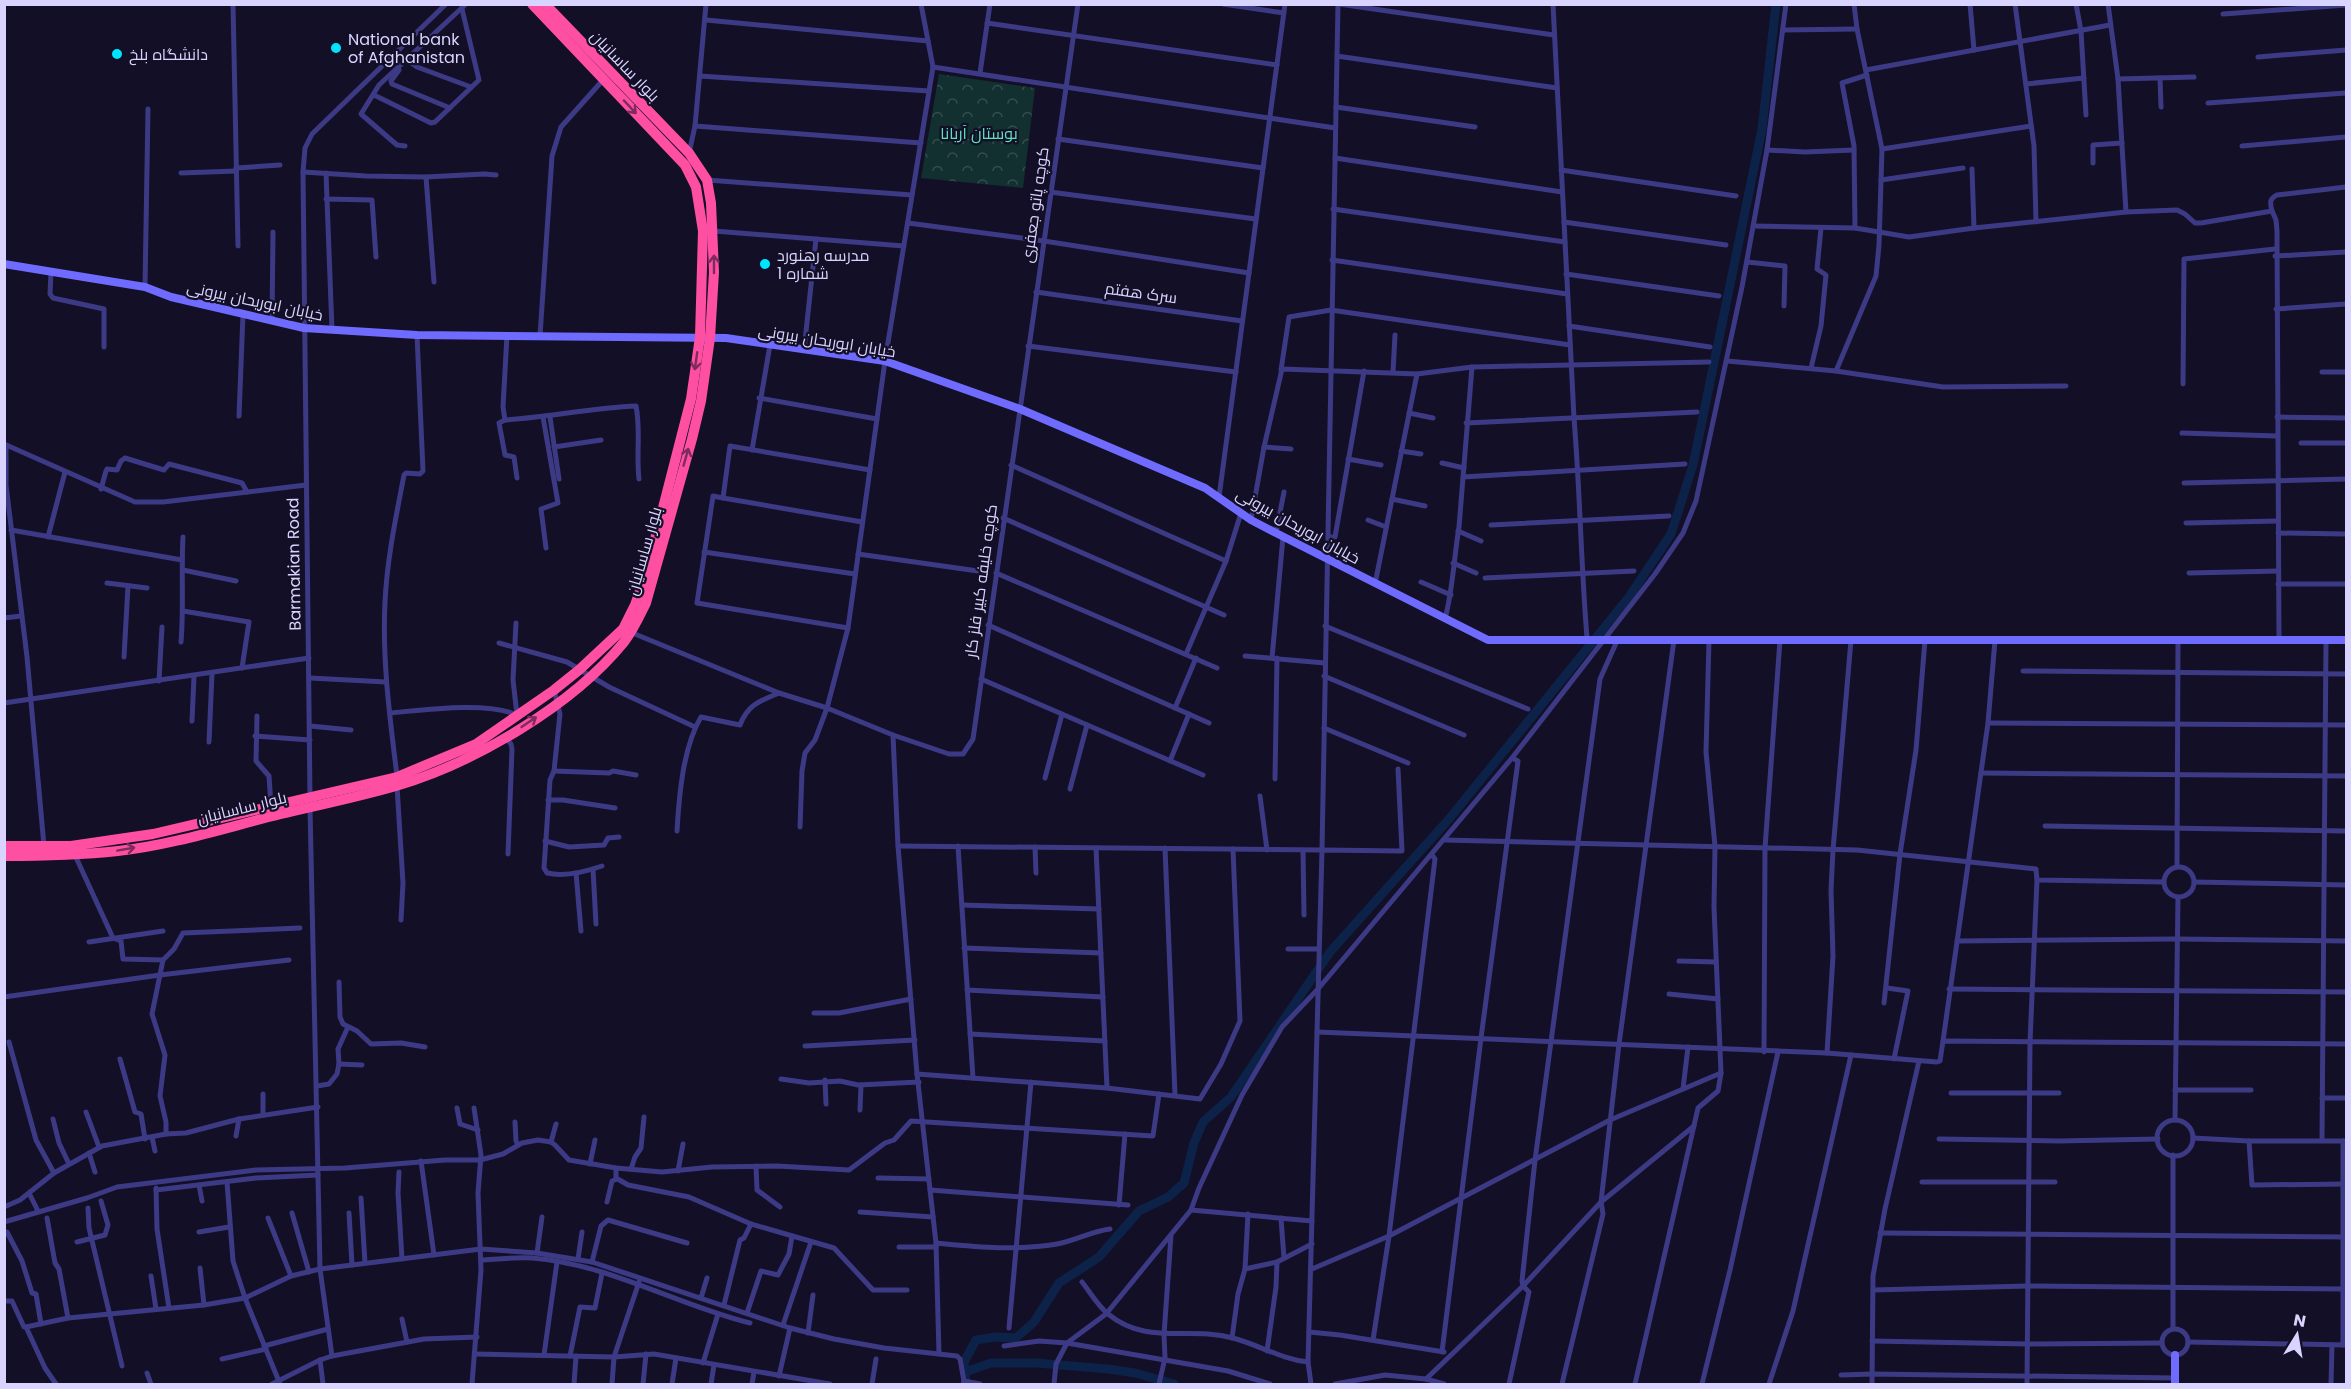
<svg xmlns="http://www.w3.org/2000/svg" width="2351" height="1389" font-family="Poppins,Cairo,sans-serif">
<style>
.park{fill:url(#park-crowns)}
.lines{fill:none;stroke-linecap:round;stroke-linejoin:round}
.river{stroke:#0c2248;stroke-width:9}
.street{stroke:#3d3a85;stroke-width:5}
.secondary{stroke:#6f6bff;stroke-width:8}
.highway{stroke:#ff4fa3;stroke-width:10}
.oneway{stroke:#7d2c5e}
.poi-dot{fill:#00e5ff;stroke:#130f26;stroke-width:2}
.labels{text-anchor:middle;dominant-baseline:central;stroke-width:4.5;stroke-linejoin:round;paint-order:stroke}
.poi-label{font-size:16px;fill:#d9d4ff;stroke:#130f26;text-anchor:start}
.street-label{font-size:16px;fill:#d9d4ff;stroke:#130f26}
.park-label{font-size:16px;fill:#5fe0c0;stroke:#130f26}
</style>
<defs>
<pattern id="park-crowns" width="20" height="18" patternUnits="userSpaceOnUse" patternTransform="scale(1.5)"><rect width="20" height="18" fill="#12302f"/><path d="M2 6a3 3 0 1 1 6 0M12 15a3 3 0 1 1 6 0" fill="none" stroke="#344d4e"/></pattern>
</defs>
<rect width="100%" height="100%" fill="#130f26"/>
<polygon class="park" points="939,74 1035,88 1023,188 921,178"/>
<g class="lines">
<g class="river">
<polyline points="965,1372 991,1363 1036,1363 1108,1369 1135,1373 1174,1384"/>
<polyline points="966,1384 964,1362 976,1340 995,1337 1016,1338 1034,1322 1059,1283 1099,1257 1139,1211 1168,1197 1184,1183 1194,1143 1203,1122 1231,1097 1330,952 1449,819 1629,597 1671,534 1693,465 1762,129 1776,4"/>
</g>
<g class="street">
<polyline points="233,4 238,246"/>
<polyline points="1223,4 1284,13"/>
<polyline points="1339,4 1554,35"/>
<path d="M1553 4 1574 418C1580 491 1581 565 1587 638"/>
<polyline points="1970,4 1974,50"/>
<polyline points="2015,4 2034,146 2036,222"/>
<polyline points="2076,4 2081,31 2086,115"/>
<polyline points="2108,4 2118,79 2126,212"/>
<polyline points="2223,14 2346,5"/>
<polyline points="706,20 928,41"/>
<polyline points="987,23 1277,65"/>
<polyline points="1783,30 1857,29"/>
<polyline points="1337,56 1557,88"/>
<polyline points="2258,57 2346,50"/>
<polyline points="407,60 417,67 471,87"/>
<polyline points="933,67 1335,128"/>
<polyline points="399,70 391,81 392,84 450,108"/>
<polyline points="1866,70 2110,25"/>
<polyline points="980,73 990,4"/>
<polyline points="700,76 929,91"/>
<polyline points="2160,78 2161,107"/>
<polyline points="2118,79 2194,77"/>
<polyline points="2026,84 2084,78"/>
<polyline points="374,95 431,123 435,122 479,80 462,9"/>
<polyline points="2208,103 2346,93"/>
<polyline points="1336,107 1475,127"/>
<polyline points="695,126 921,143"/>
<polyline points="1058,139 1263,168"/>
<polyline points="405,146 397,145 361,114 379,85 466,4"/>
<polyline points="2242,146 2346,137"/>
<polyline points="1882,149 2031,126"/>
<polyline points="1767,150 1805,152 1854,150"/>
<polyline points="689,153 695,126 706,4"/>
<polyline points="1335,158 1562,192"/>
<polyline points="2093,163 2093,145 2122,143"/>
<polyline points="236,168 280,165"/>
<polyline points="1972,169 1974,228"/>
<polyline points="1561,170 1736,196"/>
<polyline points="303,172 366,176 426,177 434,282"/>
<polyline points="181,173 236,171"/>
<polyline points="326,173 332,330"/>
<polyline points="426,177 484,174 496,175"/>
<polyline points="707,180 912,195"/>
<polyline points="1881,180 1963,168"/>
<polyline points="1050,192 1256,219"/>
<polyline points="326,199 372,200 376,257"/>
<polyline points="1333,209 1565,242"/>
<polyline points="2272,211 2276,220 2277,231 2279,640"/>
<polyline points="1564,222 1726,245"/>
<polyline points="908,223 1044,241 1249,273"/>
<path d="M1753 226 1855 228 1909 237 1974 228 2126 212 2177 210 2185 214 2195 223H2201L2272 211C2270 203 2269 199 2277 195L2346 187"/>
<polyline points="1855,228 1854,146 1842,83 1867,75"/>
<polyline points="714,231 904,246"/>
<polyline points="2275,256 2346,252"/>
<polyline points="1332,260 1567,294"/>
<polyline points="1747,262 1785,266 1784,306"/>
<polyline points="51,272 50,294 53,298 104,309 104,347"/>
<polyline points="1566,274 1719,296"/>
<polyline points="145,287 148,109"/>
<polyline points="1036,292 1242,321"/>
<polyline points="2276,309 2346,304"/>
<polyline points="272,321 273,232"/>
<polyline points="1569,326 1710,347"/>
<polyline points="507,335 503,407 505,420 499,423 505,455 514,457 517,478"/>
<polyline points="540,336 552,156 561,127 603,80"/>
<polyline points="1028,346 1236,372"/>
<polyline points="804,350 816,239"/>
<polyline points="1727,361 1836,371 1876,276 1879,245 1882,149 1857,29 1854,4"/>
<polyline points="1811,368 1821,326 1826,275 1817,269 1821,228"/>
<polyline points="1281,370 1289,317 1331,310 1570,345"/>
<polyline points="1836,371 1943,387 2066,386"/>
<polyline points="1393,372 1395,335"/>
<polyline points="2322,372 2346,372"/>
<polyline points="2183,384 2184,259 2275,249"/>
<polyline points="759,398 877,419"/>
<polyline points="1409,413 1433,418"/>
<polyline points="239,416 243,314"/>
<polyline points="543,417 558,503 541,509 546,548"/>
<polyline points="550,417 559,479"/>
<polyline points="2277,417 2346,418"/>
<path d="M505 420C549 417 592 408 636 406 641 430 636 454 639 479"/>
<polyline points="1466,423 1697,412"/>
<polyline points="2182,433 2277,436"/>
<polyline points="2301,443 2346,443"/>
<polyline points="4,444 135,502 163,502 306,485"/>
<polyline points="6,445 6,485 27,657 44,846"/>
<polyline points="554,447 601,440"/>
<polyline points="1264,447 1291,449"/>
<polyline points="752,450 770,345"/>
<polyline points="1401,451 1421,454"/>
<polyline points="1348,459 1381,465"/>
<polyline points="1442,463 1464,468"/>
<polyline points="1011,465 1226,561"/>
<polyline points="1463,477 1685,464"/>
<polyline points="2184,483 2346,479"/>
<polyline points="101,489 106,471 107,469 117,470 121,461 125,458 164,470 169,464 242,483 247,492"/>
<polyline points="1219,497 1285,4"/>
<polyline points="723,498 862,522"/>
<polyline points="1392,499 1425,506"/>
<polyline points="1003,518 1224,615"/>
<polyline points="1251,520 1264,447 1282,369 1417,374 1472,367 1709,362"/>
<polyline points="1368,520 1386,527"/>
<polyline points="2186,523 2278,521"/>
<polyline points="1491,525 1669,516"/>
<polyline points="11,530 182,560"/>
<polyline points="1458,531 1481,541"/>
<polyline points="1276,533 1284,492"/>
<polyline points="2278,533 2346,534"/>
<polyline points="48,537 65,472"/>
<polyline points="1329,537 1335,537 1364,371"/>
<polyline points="704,552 855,574"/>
<polyline points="858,554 978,571"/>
<polyline points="1453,563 1476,573"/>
<polyline points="183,570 236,581"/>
<polyline points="996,573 1217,668"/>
<polyline points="2189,573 2278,571"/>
<polyline points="1485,578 1634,571"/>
<polyline points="1421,582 1451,595"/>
<polyline points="107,583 147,588"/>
<polyline points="1375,584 1417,374"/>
<polyline points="2278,584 2346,584"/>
<polyline points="183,611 249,622 242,668"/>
<polyline points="4,618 21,616"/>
<path d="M1445 619C1453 589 1454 557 1459 527L1472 367"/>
<polyline points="516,623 513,680 517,715"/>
<polyline points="988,625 1209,723"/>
<polyline points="1325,626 1528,709"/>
<polyline points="848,628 697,603 713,496 723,498 730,446 870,470"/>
<polyline points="630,632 779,693 827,708 893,735 898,846 917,1074 936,1243 939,1354"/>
<path d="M181 642C184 607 181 572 183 537"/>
<polyline points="499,643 567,662 609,687 695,727"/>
<polyline points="1186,654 1226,561 1241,513"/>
<polyline points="1245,656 1325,663"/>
<polyline points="124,657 128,586"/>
<polyline points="1272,658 1283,537"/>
<polyline points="2023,671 2346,674"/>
<polyline points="1324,676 1464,735"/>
<polyline points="310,678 386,682"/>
<polyline points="981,679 1203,775"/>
<polyline points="159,681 162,627"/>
<path d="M554 690 560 714 554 771 550 780 544 868 547 873C565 877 585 872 602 866"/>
<polyline points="4,703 309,658"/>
<polyline points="1175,708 1196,658"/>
<path d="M390 713C423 710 487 701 517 715"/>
<polyline points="257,716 256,761 269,776 271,806"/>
<polyline points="192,721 194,676"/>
<polyline points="1988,723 2346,725"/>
<polyline points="310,726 351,730"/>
<polyline points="1324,728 1408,763"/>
<polyline points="893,735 949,754 963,754 973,739 1078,4"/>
<polyline points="255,736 310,740"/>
<polyline points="506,738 511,744 512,749 508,854"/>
<polyline points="209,742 212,674"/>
<polyline points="1170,761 1189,714"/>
<polyline points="554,771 609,773 613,771 636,775"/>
<polyline points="1981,773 2346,776"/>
<path d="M397 776C390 719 382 660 385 602 387 559 396 517 404 475L406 473 420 474 423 471 417 335"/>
<polyline points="1045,778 1062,714"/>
<polyline points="1275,779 1277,658"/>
<polyline points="397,786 403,883 401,920"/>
<polyline points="1070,789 1087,725"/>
<polyline points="1260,796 1267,850"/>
<polyline points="310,799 303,172 305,148 312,134 446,4"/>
<polyline points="548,800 563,800 615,808"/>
<polyline points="310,808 320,1269 332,1356"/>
<polyline points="2045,826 2346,831"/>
<polyline points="800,827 802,771 805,753 815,740 827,708 848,628 885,361 933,67 921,4"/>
<path d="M677 831C679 796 683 747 701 717L740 725C748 704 760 701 779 693"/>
<polyline points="1445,840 1857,850 2036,869 2037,880 2164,882"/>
<polyline points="545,841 569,847 604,845 608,838 619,837"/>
<polyline points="898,846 1322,850 1338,4"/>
<polyline points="958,846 973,1078"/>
<polyline points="1035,847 1036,873"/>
<polyline points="1096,848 1107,1088"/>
<polyline points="1165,848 1175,1095"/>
<polyline points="1303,850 1304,915"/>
<polyline points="74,853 113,938 121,941 123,959 163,960"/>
<polyline points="2177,867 2178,641"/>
<circle cx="2179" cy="882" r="15"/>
<polyline points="593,869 596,924"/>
<polyline points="576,873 581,931"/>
<polyline points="2194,882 2346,885"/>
<polyline points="962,905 1099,909"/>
<polyline points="1957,941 2176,939 2346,941"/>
<polyline points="89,942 163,931"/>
<polyline points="964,948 1101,953"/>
<polyline points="1288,949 1318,949"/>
<polyline points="1679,961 1716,962"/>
<polyline points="339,982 340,1017 343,1024 357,1031 371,1044 401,1043 425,1047"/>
<polyline points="1887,988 1908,991 1894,1059"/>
<polyline points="1949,989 2346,992"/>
<polyline points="967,990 1103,997"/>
<polyline points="1669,994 1718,999"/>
<polyline points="4,997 160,975 289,960"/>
<polyline points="1884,1003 1900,854 1916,750 1925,640"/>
<polyline points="814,1013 839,1013 911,999"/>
<polyline points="1317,1032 1827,1053 1937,1062 1940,1061 1943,1041 2346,1044"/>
<polyline points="970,1034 1105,1041"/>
<polyline points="1943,1041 1988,723 1995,640"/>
<polyline points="9,1042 36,1140 54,1173"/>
<polyline points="805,1046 915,1040"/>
<polyline points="1764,1052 1765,848 1780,640"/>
<polyline points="1827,1053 1833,956 1831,890 1833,850 1851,640"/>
<polyline points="120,1059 135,1112 141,1114 145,1139"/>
<polyline points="339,1064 362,1065"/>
<polyline points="917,1074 1107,1088 1200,1099 1221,1064 1240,1021 1233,849"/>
<polyline points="781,1079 809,1083 840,1081 858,1085 919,1082"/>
<polyline points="825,1080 826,1104"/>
<polyline points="317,1086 329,1084 337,1074 339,1064 338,1049 348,1027"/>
<polyline points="1683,1089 1688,1047"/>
<polyline points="2175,1090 2251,1090"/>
<polyline points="1951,1093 2059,1093"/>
<polyline points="263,1094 263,1115"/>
<polyline points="2322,1098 2346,1098"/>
<polyline points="457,1108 460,1124 478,1130"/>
<polyline points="860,1110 861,1085"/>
<polyline points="86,1112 99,1147"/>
<polyline points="53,1119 59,1143 69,1164"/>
<polyline points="2175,1120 2178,897"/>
<circle cx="2175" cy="1138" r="18"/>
<polyline points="515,1122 516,1141 518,1145"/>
<polyline points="166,1134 166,1122 160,1096 165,1055 152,1014 163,960 174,949 183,933 300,928"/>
<polyline points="236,1136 239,1119"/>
<polyline points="152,1137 155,1151"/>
<polyline points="2193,1138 2249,1141 2344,1141"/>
<polyline points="1939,1139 2059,1141 2158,1139"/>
<polyline points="2322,1140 2326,640"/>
<polyline points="2249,1141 2252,1185 2346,1184"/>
<polyline points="551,1142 556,1124"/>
<polyline points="89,1153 95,1172"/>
<polyline points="2173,1155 2173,1328"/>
<polyline points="421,1161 434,1255"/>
<polyline points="590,1164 595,1140"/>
<polyline points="756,1166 757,1190 780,1207"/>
<polyline points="616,1168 616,1178 628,1185 689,1197 751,1224 834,1248 873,1290 907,1290"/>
<polyline points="631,1169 635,1157 641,1148 644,1117"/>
<polyline points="678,1171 683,1144"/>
<polyline points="399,1172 398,1193 402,1259"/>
<polyline points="878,1178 929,1179"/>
<polyline points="227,1182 233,1261 245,1298 280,1384"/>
<polyline points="1922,1182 2055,1182"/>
<polyline points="199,1185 202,1201"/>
<polyline points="156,1188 157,1229 169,1308"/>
<polyline points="156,1190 256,1178 318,1175"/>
<polyline points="930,1190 1128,1205"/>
<polyline points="29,1193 38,1211"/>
<polyline points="361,1198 365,1263"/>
<polyline points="607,1202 612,1181 617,1179"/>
<polyline points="1119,1205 1125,1134"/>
<polyline points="4,1207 20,1200 54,1173 102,1146 166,1134 186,1133 239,1119 318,1107"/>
<polyline points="88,1208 89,1228 122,1366"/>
<polyline points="1191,1210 1312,1221"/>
<polyline points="860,1212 933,1217"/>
<polyline points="292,1213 309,1272"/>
<polyline points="349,1213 352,1265"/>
<polyline points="47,1218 55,1263 59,1269 68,1318"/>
<polyline points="268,1218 291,1276"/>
<polyline points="1281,1218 1284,1258"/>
<polyline points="4,1222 87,1198 117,1187 256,1170 345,1168 445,1160 480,1160 503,1154 522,1143 538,1140 551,1142 555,1145 569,1160 616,1168 662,1172 712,1167 777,1166 849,1170 885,1143 894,1140 911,1121 1153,1136 1159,1094"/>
<polyline points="7,1232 22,1261 32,1293 36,1294 41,1324"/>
<polyline points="199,1232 229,1227"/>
<polyline points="1880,1233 2346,1237"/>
<polyline points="77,1242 105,1235 108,1225 101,1201"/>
<path d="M936 1243C978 1247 1015 1251 1057 1244 1075 1241 1092 1231 1110 1229"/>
<polyline points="899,1247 936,1247"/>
<polyline points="537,1253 542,1217"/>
<polyline points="578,1259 582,1232"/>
<path d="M481 1260C498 1259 516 1257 532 1258 609 1264 677 1305 750 1323"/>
<polyline points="592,1262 601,1226 608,1220 687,1243"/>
<polyline points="200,1268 204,1305"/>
<polyline points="1245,1269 1277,1262 1312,1244"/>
<polyline points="1312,1269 1389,1236 1610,1120 1721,1073"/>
<polyline points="151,1276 156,1309"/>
<path d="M1082 1282C1090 1292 1098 1306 1108 1314 1147 1346 1189 1326 1233 1338 1259 1345 1281 1359 1308 1362"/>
<polyline points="1873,1290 2028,1286 2346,1289"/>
<polyline points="701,1298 707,1278"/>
<polyline points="4,1301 12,1301 24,1327 26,1327 68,1318 204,1305 245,1298 291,1276 320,1269 481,1249 537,1253 592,1262 790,1328 834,1339 884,1348 957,1356 960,1359 964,1381"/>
<polyline points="724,1305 740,1240 744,1238 751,1224"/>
<polyline points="747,1313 761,1271 778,1275 789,1254 792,1236"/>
<polyline points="402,1319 407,1342"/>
<polyline points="783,1325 811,1242"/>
<polyline points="26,1327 45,1368 56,1384"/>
<polyline points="1009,1328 1031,1082"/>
<circle cx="2175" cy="1342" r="13"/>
<polyline points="1309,1332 1340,1335 1444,1352"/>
<polyline points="808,1333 813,1295"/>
<polyline points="1232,1338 1238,1294 1245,1269 1248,1214"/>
<polyline points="1373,1340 1389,1236 1435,859 1432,855"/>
<polyline points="1872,1341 2028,1344 2161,1343"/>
<polyline points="2188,1342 2345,1345"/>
<polyline points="2343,1345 2343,1141"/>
<polyline points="264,1346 328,1329"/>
<polyline points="1004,1346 1039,1341 1067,1343 1228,1371 1270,1384"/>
<polyline points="1267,1351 1276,1287 1277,1262"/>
<polyline points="1442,1352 1481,1038 1518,761 1512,758"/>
<polyline points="475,1354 614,1357 654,1354 830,1384"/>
<polyline points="544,1355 557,1262"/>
<polyline points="570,1356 580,1307 595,1308 602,1273"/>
<polyline points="222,1359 266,1349"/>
<polyline points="320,1360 323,1384"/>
<polyline points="703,1363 718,1314"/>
<polyline points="147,1373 151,1384"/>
<polyline points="1841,1375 1872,1374 2175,1378"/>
<polyline points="779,1376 790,1328"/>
<polyline points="1426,1379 1444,1384"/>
<polyline points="272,1384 320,1360 332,1356 424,1339 477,1337"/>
<polyline points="472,1384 481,1270 478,1193 481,1155 474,1108"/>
<polyline points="574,1384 576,1356"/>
<polyline points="612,1384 614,1357 639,1282"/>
<polyline points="643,1384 646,1354"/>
<polyline points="672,1384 676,1358"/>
<polyline points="711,1384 714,1365"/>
<polyline points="752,1384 754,1372"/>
<polyline points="872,1384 876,1359"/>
<polyline points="963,1384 964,1381 980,1384"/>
<polyline points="1054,1384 1056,1364 1067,1343 1106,1314 1191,1210 1199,1188 1242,1095 1282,1027 1318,989 1512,758 1655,574 1683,533 1696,501 1742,287 1767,150 1786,4"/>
<polyline points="1159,1384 1165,1358 1164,1335 1171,1235"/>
<polyline points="1311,1384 1308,1362 1322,850 1402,851 1398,769"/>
<polyline points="1335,1384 1385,1375 1426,1379 1523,1286 1601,1202 1694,1126"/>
<polyline points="1509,1384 1529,1292 1523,1286 1522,1281 1535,1160 1600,679 1617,641"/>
<polyline points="1562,1384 1603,1214 1601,1202 1619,1044 1674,640"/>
<polyline points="1635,1384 1698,1108 1718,1091 1721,1073 1714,907 1715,846 1706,752 1709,640"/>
<polyline points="1702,1384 1730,1270 1778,1052"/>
<polyline points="1769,1384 1793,1311 1851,1055"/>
<polyline points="1872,1384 1873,1276 1885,1209 1919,1061"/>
<polyline points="2027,1384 2030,1042 2037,880"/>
<polyline points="2331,1384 2332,1345"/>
</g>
<g class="secondary">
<polyline points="4,264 145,287 171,297 304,328 417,335 726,338 885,361 1020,409 1205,488 1251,520 1276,533 1488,640 2346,640"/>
<polyline points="2175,1384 2175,1355"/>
</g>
<g class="highway">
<polyline points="4,846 71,846 153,834 397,777 476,744 554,690 579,670 623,629 635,605 647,570 691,399 700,337 703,231 696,187 685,165 532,4"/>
<path d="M4 856C42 856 80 855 118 851 173 845 228 827 281 814 319 805 358 797 396 786 474 763 572 706 624 642 633 631 639 617 646 603L692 439 701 401 710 338 714 272 711 203 707 180 689 153 545 4"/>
</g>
</g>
<defs><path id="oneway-shaft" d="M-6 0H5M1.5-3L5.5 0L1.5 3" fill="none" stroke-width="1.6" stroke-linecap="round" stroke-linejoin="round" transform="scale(1.5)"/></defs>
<g class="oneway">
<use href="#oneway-shaft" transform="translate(630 107) rotate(47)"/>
<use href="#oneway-shaft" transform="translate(714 264) rotate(-90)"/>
<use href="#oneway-shaft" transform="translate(696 361) rotate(98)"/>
<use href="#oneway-shaft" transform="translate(686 457) rotate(-74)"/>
<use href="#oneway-shaft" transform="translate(529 722) rotate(-34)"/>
<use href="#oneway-shaft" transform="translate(126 849) rotate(-10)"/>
</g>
<g class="poi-dot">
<circle cx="336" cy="48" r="6"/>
<circle cx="117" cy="54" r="6"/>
<circle cx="765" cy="264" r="6"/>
</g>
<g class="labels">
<g class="poi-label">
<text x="348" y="39">National bank<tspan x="348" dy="18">of Afghanistan</tspan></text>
<text x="129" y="54">دانشگاه بلخ</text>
<text x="777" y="255">مدرسه رهنورد<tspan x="777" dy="18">شماره 1</tspan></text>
</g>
<g class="street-label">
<text transform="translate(625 66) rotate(46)">بلوار ساسانیان</text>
<text transform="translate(1035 205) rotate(-82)">کوچه پاتو جعفری</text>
<text transform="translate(1141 293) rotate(8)">سرک هفتم</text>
<text transform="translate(255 301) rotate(12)">خیابان ابوریحان بیرونی</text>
<text transform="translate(827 341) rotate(9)">خیابان ابوریحان بیرونی</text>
<text transform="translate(1298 526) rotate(29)">خیابان ابوریحان بیرونی</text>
<text transform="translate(644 551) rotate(-74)">بلوار ساسانیان</text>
<text transform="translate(294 564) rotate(-91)">Barmakian Road</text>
<text transform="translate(981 581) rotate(-82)">کوچه خلیفه کبیر فلز کار</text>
<text transform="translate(242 808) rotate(-14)">بلوار ساسانیان</text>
</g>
<g class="park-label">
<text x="979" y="133">بوستان آریانا</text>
</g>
</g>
<rect width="2351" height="1389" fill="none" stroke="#d9d4ff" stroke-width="12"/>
<g transform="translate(2297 1335) rotate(11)" stroke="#130f26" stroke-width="4.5" paint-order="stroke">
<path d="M0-4.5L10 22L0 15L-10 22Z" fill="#d9d4ff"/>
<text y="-9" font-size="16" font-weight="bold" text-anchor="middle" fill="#d9d4ff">N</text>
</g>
</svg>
